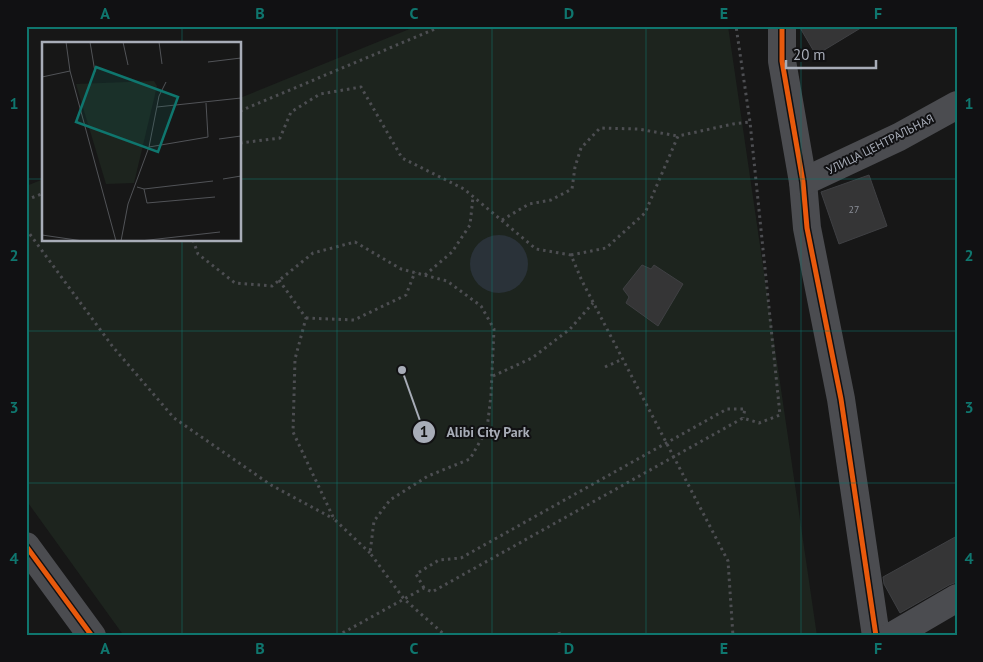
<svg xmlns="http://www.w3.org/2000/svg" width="983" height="662" font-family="'PT Sans',sans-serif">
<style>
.green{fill:#1d241e}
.water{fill:#2a3239}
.building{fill:#353536;stroke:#3f4043}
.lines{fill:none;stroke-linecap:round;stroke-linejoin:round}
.path{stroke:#4d4e52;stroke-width:3;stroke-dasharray:2.5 4;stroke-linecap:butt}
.minor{stroke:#4b4c50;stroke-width:28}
.cycleway-casing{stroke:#111113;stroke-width:8}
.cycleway{stroke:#e8590c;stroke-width:5}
.grid{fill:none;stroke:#0f766e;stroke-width:1;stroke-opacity:0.55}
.labels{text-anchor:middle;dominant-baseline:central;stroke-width:4;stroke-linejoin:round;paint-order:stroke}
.number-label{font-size:10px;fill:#8b8f98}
.street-label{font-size:12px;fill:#a8adb8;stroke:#111113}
.inset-road{fill:none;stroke:#515357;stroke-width:1}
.view{fill:#0f766e;fill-opacity:0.15;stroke:#0f766e;stroke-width:2.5}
.inset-edge{fill:none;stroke:#a8adb8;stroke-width:2.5}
.leader{fill:none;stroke:#a8adb8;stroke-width:2}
.callout-dot{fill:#a8adb8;stroke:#111113;stroke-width:2}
.mark-label{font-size:15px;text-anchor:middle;font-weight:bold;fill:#111}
.callout-label{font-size:14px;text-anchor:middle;font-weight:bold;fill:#a8adb8;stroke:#111113;stroke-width:4;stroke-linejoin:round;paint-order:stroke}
.neatline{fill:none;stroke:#0f766e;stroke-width:2}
.grid-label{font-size:16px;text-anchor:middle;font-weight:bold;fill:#0f766e}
</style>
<rect width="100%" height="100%" fill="#171717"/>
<polygon class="green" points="417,26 728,26 817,636 124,636 26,500 26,186 44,179 44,240 240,240 240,98"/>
<circle class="water" cx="499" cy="264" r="29"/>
<g class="building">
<polygon points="799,26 864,26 816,55"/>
<polygon points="869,175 887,226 839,244 821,192"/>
<polygon points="642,265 651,269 654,265 683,284 658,326 626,303 629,297 623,289"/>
<polygon points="957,536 957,582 949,585 900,613 884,584 883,577"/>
</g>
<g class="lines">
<g class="path">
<polyline points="240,111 442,26"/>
<polyline points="240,143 280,138 291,112 320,94 361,87 402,158 464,189 536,249 571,255 582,281 728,561 733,636"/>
<polyline points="26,200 44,193"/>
<polyline points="502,220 529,204 551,200 572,189 575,167 581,148 600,128 638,129 678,136"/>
<polyline points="26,229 113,347 174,418 271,485 334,519"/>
<polyline points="193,240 198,254 235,283 272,286 313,253 355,242 401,269 447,281 481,306 494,329 491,395 487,429 470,459 428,476 390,500 374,521 370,553 404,599 446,636"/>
<polyline points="571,255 606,248 645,213 678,136 733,124 750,122"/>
<polyline points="425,275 452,252 470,225 473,197"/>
<polyline points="279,280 306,318 295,359 293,432 334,519 370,553"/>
<polyline points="306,318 354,320 406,295 415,272"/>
<polyline points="605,367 623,359"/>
<polyline points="493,376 532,358 570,329 593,303"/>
<polyline points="424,588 416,574 439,560 461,558 727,409 745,409 743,418"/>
<polyline points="559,632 560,636"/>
<polyline points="337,636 424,588 432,592 743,418 759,423 780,415 750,122 736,26"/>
</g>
<g class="minor">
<polyline points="782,26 782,61 803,182 807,228 841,399 876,636"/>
<polyline points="803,182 899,137 957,105"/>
<polyline points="26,546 92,636"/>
<polyline points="892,636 957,598"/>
</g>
<defs>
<g id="cycleway">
<polyline points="782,26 782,61 803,182 807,228 841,399 876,636"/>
<polyline points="26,546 92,636"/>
</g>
</defs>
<use href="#cycleway" class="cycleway-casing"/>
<use href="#cycleway" class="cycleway"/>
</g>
<path class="grid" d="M182 26V44M337 26V636M492 26V636M646 26V636M801 26V636M26 179H44M240 179H957M182 240V636M26 331H957M26 483H957"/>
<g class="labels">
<g class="number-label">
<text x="854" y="209">27</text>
</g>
<g class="street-label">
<text transform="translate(880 144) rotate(-27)">УЛИЦА ЦЕНТРАЛЬНАЯ</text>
</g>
</g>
<g transform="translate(42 42)">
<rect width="199" height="199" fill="#171717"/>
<path d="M112 39 115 44 92 141 64 142 34 42Z" fill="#1d241e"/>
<path class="inset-road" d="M24 0 28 29 74 199M48 0 53 30M81 0 86 23M117 0 120 22M166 20 199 16M0 35 28 29M115 65 199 56M177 97 199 94M107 105 166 95 164 61M181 137 199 134M95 145 102 147 171 139M102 147 105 161 173 155M0 193 41 199M79 199 86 162 107 105 117 54 124 40M98 199 178 190"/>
<path class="view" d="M54 25 136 55 116 110 34 80Z"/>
<rect width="199" height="199" class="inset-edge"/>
</g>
<path class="leader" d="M402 370L424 432"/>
<g class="callout-dot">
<circle cx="402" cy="370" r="5"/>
<circle cx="424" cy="432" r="12"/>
</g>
<g class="mark-label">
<text x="424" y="437">1</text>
</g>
<g class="callout-label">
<text x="488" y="437">Alibi City Park</text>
</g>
<rect width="983" height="662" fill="none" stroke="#111113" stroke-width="55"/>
<path d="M786 60v8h90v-8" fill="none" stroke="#a8adb8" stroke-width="2.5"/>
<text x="793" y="60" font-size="15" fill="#a8adb8" stroke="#111113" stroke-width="4" paint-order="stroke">20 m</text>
<rect x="28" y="28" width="928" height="606" class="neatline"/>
<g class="grid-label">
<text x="105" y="19">A</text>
<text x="260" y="19">B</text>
<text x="414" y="19">C</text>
<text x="569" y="19">D</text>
<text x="724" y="19">E</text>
<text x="878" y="19">F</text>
<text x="14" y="109">1</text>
<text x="969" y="109">1</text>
<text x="14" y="261">2</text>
<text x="969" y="261">2</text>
<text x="14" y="413">3</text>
<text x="969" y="413">3</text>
<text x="14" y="564">4</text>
<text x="969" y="564">4</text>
<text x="105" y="654">A</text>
<text x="260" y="654">B</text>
<text x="414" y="654">C</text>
<text x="569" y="654">D</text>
<text x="724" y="654">E</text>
<text x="878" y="654">F</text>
</g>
</svg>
